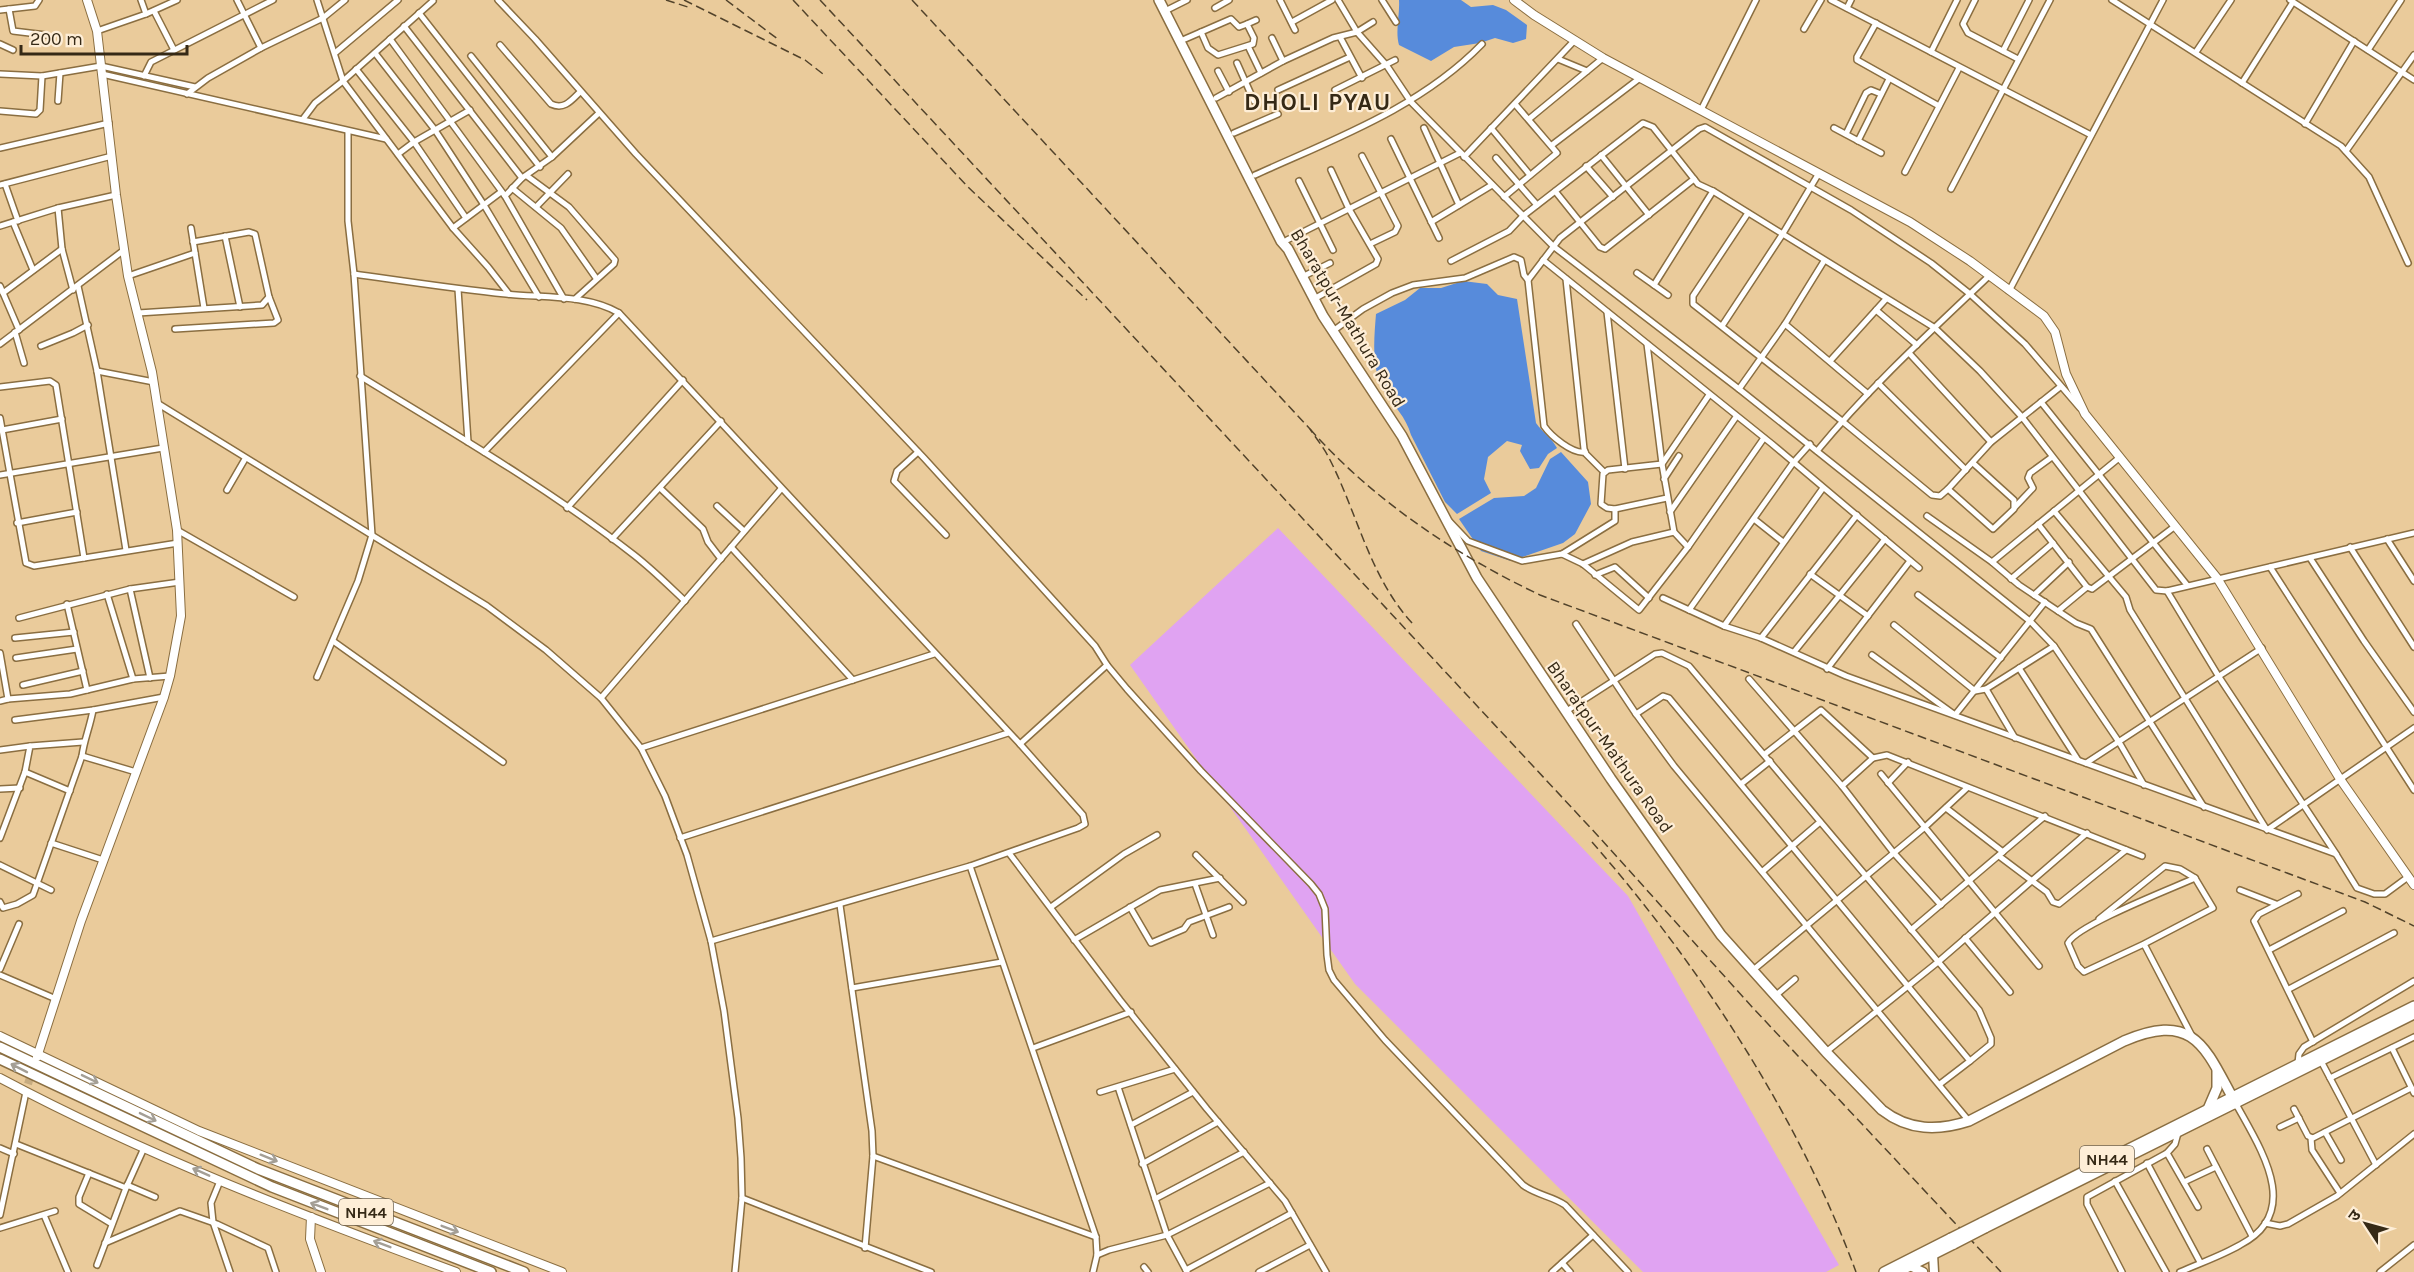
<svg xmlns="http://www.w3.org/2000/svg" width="2414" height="1272" font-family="Karla,'Noto Sans Devanagari',sans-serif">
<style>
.green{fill:#e0a3f2}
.water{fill:#578bdb}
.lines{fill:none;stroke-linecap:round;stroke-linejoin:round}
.secondary-tunnel{stroke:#c6ab80;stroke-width:8;stroke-dasharray:8 4;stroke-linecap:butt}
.street-casing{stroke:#8a6e41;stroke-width:8}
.secondary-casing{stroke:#8a6e41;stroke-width:10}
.primary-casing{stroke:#8a6e41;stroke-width:11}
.highway-casing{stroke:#8a6e41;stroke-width:12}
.street{stroke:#fff;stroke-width:5}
.secondary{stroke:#fff;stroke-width:8}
.primary{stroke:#fff;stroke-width:8}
.highway{stroke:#fff;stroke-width:9}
.rail{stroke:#52432b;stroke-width:1.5;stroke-dasharray:9 4.5;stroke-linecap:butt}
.highway-bridge-casing{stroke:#8a6e41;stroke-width:12;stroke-linecap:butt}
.highway-bridge{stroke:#fff;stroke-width:9}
.oneway{stroke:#a49f96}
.labels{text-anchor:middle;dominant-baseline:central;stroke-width:4.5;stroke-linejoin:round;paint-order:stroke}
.shield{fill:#feeed7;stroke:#716450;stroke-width:1.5}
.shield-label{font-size:16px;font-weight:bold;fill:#352916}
.street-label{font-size:18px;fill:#352916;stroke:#feeed7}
.district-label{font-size:24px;font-weight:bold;letter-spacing:1.5px;fill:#352916;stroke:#feeed7}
</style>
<rect width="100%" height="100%" fill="#eacb9b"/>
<polygon class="green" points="1278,528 1628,896 1839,1265 1826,1272 1643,1272 1355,984 1130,665"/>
<g class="water">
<path d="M1399 0H1461L1471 7 1493 5 1506 10 1527 25 1526 39 1513 43 1495 38 1480 43 1454 47 1431 61 1399 45C1395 31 1400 15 1399 0Z"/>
<path d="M1463 281 1487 284 1498 295 1517 299 1536 423C1543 433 1551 437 1557 448L1548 454 1539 468 1530 469 1520 451 1522 445 1507 441 1488 457 1484 479 1491 493 1457 514 1445 502 1411 435C1406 417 1394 406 1384 391 1371 369 1374 339 1376 314L1405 300 1420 288H1441Z"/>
<polygon points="1561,452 1588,482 1591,504 1575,534 1563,543 1511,561 1481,551 1459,519 1494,498 1524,496 1536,488 1550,459"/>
</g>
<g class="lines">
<polyline class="secondary-tunnel" points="28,1084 36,1058"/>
<defs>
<g id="street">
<polyline points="141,0 146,14"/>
<polyline points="237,0 261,48"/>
<polyline points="317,0 343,81 453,228 488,267 509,294"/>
<path d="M498 0 535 39 636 154 924 458 1095 646 1107 665 1127 689 1201 771 1311 884 1319 894 1325 909 1327 955 1329 970 1334 980 1385 1040 1523 1185C1536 1195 1552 1196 1565 1205L1628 1272"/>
<polyline points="1280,0 1295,30"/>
<polyline points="1338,0 1357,32 1387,66 1411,102 1553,246 1739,389 2031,622 2054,646 1986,689 1975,691 1894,625"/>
<polyline points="1382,0 1396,22"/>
<polyline points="1831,0 2091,135"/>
<polyline points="1975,0 1963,24 1968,33 2018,59"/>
<polyline points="2112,0 2341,146 2369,177 2408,263"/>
<polyline points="2290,0 2414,80"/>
<polyline points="1215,8 1229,0"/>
<polyline points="1847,8 1851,0"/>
<polyline points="9,9 13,31 46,35"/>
<polyline points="1169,9 1187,0"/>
<polyline points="0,10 35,6 39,0"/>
<polyline points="154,11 174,50"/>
<polyline points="419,13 540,167"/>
<polyline points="1292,22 1332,0"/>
<polyline points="1876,23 1857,57 1857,60 1939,106"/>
<polyline points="404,26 522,178"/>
<polyline points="1804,29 1821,0"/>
<polyline points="97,31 146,14 177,0"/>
<polyline points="1201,32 1208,48 1218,55 1253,44 1254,38 1247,24 1256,20"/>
<polyline points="1340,37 1362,78"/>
<polyline points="1272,38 1283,61"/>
<polyline points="390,39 505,196 564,299"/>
<polyline points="1185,39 1231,19 1239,27 1247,24"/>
<polyline points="0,44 13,50"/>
<path d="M500 45 551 104C564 110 571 101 580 92"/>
<polyline points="1248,46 1261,73"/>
<polyline points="2368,50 2401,0"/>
<polyline points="2003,51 2029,0"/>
<polyline points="1931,52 1957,0"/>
<polyline points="2196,52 2231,0"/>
<polyline points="335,53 398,0"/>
<polyline points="375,53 435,130 484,205 539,297"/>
<polyline points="471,56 552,157"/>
<polyline points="1558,59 1587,71"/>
<polyline points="1237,63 1254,101"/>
<polyline points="356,69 414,142 466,218"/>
<polyline points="1218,71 1229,92"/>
<polyline points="0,74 42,76 101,66 195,87"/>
<polyline points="102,74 386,139"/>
<polyline points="144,76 151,62 273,0"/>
<polyline points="2242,83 2293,2"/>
<polyline points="1278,90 1350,57"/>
<polyline points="1335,90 1395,60"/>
<polyline points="187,94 208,78 261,48 323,18 345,0"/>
<polyline points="1216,98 1283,61 1333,38 1357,32 1373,22"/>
<polyline points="58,101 60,73"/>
<polyline points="1701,110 1756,0"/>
<polyline points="0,111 36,114 40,110 42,76"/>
<polyline points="303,119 315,103 343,81 433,1"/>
<polyline points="1529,119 1603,58"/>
<polyline points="2305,124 2354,41"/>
<polyline points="1424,128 1459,205"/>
<polyline points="1491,128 1530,175"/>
<polyline points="1834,128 1881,153"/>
<polyline points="1234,133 1278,114"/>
<polyline points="1846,134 1866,93 1871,90 1881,94"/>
<polyline points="1391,139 1439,238"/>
<polyline points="1858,141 1889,79"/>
<polyline points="1552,145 1640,78"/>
<polyline points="0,148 109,123"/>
<polyline points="2346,151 2414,55"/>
<polyline points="398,154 414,142 470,110"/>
<polyline points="1601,155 1649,215"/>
<polyline points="1362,156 1398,226 1395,232 1370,244"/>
<polyline points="1464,157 1574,41"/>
<polyline points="1496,158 1537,205"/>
<polyline points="1586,166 1613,197"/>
<polyline points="1905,172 1959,68"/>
<path d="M1255 175C1334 139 1420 108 1482 44"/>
<polyline points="527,176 569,207 615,260 614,264 575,299"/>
<polyline points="1299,181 1333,250"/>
<polyline points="5,184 18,221"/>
<polyline points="0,185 112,156"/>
<polyline points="512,188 561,228 596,278"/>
<polyline points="1951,189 2050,0"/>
<polyline points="1713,191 1935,328 1980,371 2022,417 2156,590 2167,591 2414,533"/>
<polyline points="505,196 522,178 552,157 599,113"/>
<polyline points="1504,197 1557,153 1515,104"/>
<polyline points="536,207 568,174"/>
<polyline points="58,208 62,249 73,290"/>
<polyline points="1748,213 1693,296 1693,304 1842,421 1932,495 1940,496 1948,489 1991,442 2060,387"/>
<polyline points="13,222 33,270"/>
<polyline points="1431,222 1492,185"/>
<polyline points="0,226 58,208 116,195"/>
<polyline points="191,228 204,308"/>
<polyline points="453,228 501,192"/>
<polyline points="225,236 240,307"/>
<polyline points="1287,240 1460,153"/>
<polyline points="1543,260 1772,444 1919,568"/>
<polyline points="1451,261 1509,231 1523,216 1643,123 1653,127 1694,179 1605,249 1600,247 1555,191"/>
<polyline points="1637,273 1654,285 1713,191 1698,184 1694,179"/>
<path d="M354 274C404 281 455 289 506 294 542 298 586 294 619 313L1020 744 1083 815 1085 824 1078 828 970 866 711 941"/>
<polyline points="128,276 195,253"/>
<polyline points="1302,277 1330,263"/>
<polyline points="1566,279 1584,449 1586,454 1604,472"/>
<polyline points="1654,285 1668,295"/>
<polyline points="0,286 19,330"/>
<polyline points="78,286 97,371 126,550"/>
<polyline points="458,289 468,442"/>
<polyline points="2009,291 2163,0"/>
<polyline points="3,293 62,249"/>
<polyline points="1314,299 1376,264 1378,259 1349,209 1331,170"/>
<polyline points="1876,310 1917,345"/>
<polyline points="1607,312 1625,469"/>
<polyline points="138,313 262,305 269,297 255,234 249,232 193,242"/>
<polyline points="1785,324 1868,394"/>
<polyline points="1722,326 1782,235 1819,173"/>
<polyline points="175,329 274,323 278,320 269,297"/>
<polyline points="1333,331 1363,309 1392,293 1413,285 1465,278 1514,257 1521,260 1524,275 1528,280"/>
<polyline points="15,332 24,363"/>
<polyline points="0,344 124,250"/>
<polyline points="1647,344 1662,464 1674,532 1688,547"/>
<polyline points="41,346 73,333 88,325"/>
<polyline points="1909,353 1991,442"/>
<polyline points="1830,361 1886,299"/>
<polyline points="97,371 154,382"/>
<path d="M360 376C453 433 548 488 634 555 652 569 668 585 685 601"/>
<polyline points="1878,383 1966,470"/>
<polyline points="0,387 50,381 56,385 84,558"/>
<polyline points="1739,389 1785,324 1824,261"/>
<polyline points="2041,402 2187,585"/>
<polyline points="157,403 487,606 546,650 601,698 641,748 665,796 687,855 711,941 724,1011 738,1118 741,1158 742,1198 735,1272"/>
<polyline points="0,418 26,563 34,566 178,543"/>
<polyline points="2,430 62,419"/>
<path d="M1817 451C1869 388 1930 332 1989 276"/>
<polyline points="484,452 619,313"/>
<polyline points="918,452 897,471 894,481 946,535"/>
<path d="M1585 452C1572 454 1551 436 1544 426L1528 280 1560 238 1699 129 1705 127 1851 210 1931 263 1970 294 2025 344 2080 408"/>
<polyline points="0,475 163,448"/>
<polyline points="1664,479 1679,456"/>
<polyline points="660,488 703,529 708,542 721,559"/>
<polyline points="1948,489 1993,529 2014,509 2014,500 1973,463"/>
<polyline points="227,490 245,459"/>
<polyline points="1667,498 1615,509 1607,508 1601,504 1603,474 1608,470 1662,464 1709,395"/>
<polyline points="717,506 744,531"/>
<polyline points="2015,507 2033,488 2028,478 2030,473 2052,457"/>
<polyline points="567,508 683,380"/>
<polyline points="2054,511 2126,597 2130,610 2267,830 2414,728"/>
<polyline points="1670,512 1736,417"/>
<polyline points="1927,516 1992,562 2019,585 2076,623 2091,629 2204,807"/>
<polyline points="1754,519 1783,542"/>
<polyline points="1450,522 1468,541 1522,561 1562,554 1615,521 1615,509"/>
<polyline points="17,523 77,512"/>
<polyline points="2038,524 2087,587 2092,589 2174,527"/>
<polyline points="177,530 294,597"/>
<polyline points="612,539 721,421"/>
<polyline points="2387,539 2414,581"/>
<polyline points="731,547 853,680"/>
<polyline points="2350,547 2414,647"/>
<polyline points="1562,554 1583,564 1639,610 1688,547 1764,438"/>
<polyline points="2310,558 2364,641 2414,712"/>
<polyline points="1992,562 2119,458"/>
<polyline points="1583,564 1632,542 1674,532"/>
<polyline points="2270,567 2414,790"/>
<polyline points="1810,574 1868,616"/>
<polyline points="1595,575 1615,567 1649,598"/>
<polyline points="2011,579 2053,543"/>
<polyline points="130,589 150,678"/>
<polyline points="2167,591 2219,677 2336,854"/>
<polyline points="107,594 133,679"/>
<polyline points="1918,595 2001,658"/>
<polyline points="2034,595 2069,562"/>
<polyline points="1663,598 1724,626 1761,638 1846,676 2336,854 2357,888 2374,894 2385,894 2408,877"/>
<polyline points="67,604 87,690"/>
<polyline points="1689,610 1793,463 1810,444"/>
<polyline points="2058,611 2087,587"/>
<polyline points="19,618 130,589 180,582"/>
<polyline points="1576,624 1636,714 1674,766 1969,1121"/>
<polyline points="1724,626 1823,488"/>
<polyline points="15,638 74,632"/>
<polyline points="1761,638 1857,515"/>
<polyline points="333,641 503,762"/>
<polyline points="2054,646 2119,742 2144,785"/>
<polyline points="1794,652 1885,539"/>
<polyline points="0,653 8,699 0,701"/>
<polyline points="1872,655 1955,715 2045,602"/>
<polyline points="16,658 77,649"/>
<polyline points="2019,668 2078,760"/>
<polyline points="1827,669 1910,561"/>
<polyline points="317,677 358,581 372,535 354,274 348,221 348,131"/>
<polyline points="1749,679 1842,786 1893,852 1941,905"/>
<polyline points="23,685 83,671"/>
<polyline points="1986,689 2015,738"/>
<polyline points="601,698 781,489"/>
<polyline points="8,699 70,694 133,679 170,676"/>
<polyline points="1565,712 1655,654 1662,653 1689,666 1979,1010 1991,1038 1991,1044 1970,1061"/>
<polyline points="1636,714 1663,696 1669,698 1970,1061 1940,1084"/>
<polyline points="15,720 93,710 164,697"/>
<polyline points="1020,744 1107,665"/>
<polyline points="641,748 934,654"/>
<polyline points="0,750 30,746"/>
<polyline points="1765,754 1821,710 1873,758"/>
<polyline points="82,756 136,772"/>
<polyline points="2086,763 2262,648"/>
<polyline points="25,772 30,746 83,742"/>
<polyline points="1881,774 2039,966"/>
<polyline points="1888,783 1908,762"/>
<polyline points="1741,784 1770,761"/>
<polyline points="1842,786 1873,758 1887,755 2142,856"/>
<polyline points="0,789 20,788"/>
<polyline points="1946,808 2003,852"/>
<polyline points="0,838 25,772 70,791"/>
<polyline points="680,838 1008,733"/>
<polyline points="51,843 103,860"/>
<polyline points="1009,853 1120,1000 1207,1109 1285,1201 1326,1272"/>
<polyline points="1196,855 1243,902"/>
<polyline points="1999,856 2047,892 2053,902 2059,904 2126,850"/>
<polyline points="0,865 51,890"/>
<polyline points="970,866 1096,1237 1097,1255 1093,1272"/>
<polyline points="1763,871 1820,822"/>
<polyline points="1195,884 1213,935"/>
<polyline points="2240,890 2276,904"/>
<polyline points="2298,894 2259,914 2254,921 2313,1042"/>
<path d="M0 902 3 908 17 904 33 895 82 756C84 740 90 727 93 710"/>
<polyline points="840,905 872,1131 873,1156 865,1248"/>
<polyline points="1051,907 1124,854 1157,835"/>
<polyline points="1130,907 1151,943 1184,929 1189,922 1229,907"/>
<polyline points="2099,919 2165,866 2180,869 2195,878"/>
<polyline points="1911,930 2045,816"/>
<polyline points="1965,938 2010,992"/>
<polyline points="1074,940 1160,890 1220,878"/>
<path d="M2144 944 2084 972 2078 966 2068 943C2077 925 2173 888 2195 878L2213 908 2144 944 2192 1036"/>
<polyline points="2269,950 2343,911"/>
<polyline points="0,969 19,924"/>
<polyline points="1752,971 1925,827 1967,788"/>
<polyline points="0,975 56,999"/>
<polyline points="852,988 1002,962"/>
<polyline points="2289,989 2394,933"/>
<polyline points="1775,996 1795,979"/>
<polyline points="1033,1048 1131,1012"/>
<polyline points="2392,1048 2414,1093"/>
<polyline points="1826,1052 1938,962 2087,833"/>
<polyline points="2321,1061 2376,1165"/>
<polyline points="2298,1063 2299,1054 2304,1047 2414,981"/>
<polyline points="2330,1078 2414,1037"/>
<polyline points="1118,1087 1167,1235 1187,1272"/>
<polyline points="1100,1092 1175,1069"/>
<polyline points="2294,1109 2308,1136 2313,1138 2411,1088"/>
<polyline points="1131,1125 1193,1092"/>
<polyline points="2280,1127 2299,1118"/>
<polyline points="2325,1132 2341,1160"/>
<polyline points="2311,1138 2312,1150 2340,1193"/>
<polyline points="16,1144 126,1188"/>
<polyline points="0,1148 14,1154"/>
<polyline points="2207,1149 2252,1236"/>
<polyline points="2167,1153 2198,1207"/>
<polyline points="873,1156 1096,1237"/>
<polyline points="2147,1163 2200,1262"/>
<polyline points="1142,1164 1218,1122"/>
<polyline points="89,1173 79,1197 79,1204 112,1224"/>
<polyline points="220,1181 211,1203 213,1222 230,1272"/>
<polyline points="2115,1181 2166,1272"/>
<polyline points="2184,1182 2216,1167"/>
<polyline points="127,1185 155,1197"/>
<polyline points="742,1198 931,1272"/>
<polyline points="1155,1199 1244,1152"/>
<polyline points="0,1215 26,1092"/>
<polyline points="44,1215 68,1272"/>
<polyline points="2265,1223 2280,1226 2288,1224 2337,1196 2414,1134"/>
<polyline points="0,1228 55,1211"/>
<polyline points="105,1243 180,1211 217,1224 268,1248 276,1272"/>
<polyline points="1097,1255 1109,1250 1167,1235 1270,1183"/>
<polyline points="1562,1263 1570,1272"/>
<polyline points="97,1265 126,1188 144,1148"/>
<polyline points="1144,1267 1148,1272"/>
<polyline points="1186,1270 1292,1213"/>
<polyline points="1259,1272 1310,1245"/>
<polyline points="1552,1272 1593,1235"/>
<polyline points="2122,1272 2087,1204 2087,1197 2167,1153 2175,1144 2178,1133"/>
<path d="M2180 1272C2200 1263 2221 1256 2240 1245 2304 1212 2260 1148 2236 1104"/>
<polyline points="2380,1272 2414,1245"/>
</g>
<g id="secondary">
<polyline points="1514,0 1534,15 1603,58 1910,222 1970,261 2044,316 2055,332 2066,374 2085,414 2217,578 2340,779 2414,885"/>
<polyline points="0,1036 199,1131 562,1272"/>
<polyline points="37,1057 81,921 164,697 170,676 181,616 177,530 152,372 128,276 116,195 97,31 87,0"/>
<path d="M0 1078C146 1156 302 1215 456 1272"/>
<polyline points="311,1217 310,1239 321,1272"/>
</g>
<g id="primary">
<polyline points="1933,1254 1934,1272"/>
<polyline points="1910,1266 1923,1272"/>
</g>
<g id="highway">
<path d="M1159 0 1281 241 1288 249 1323 316 1402 436 1477 578 1611 779 1721 935 1826 1052 1882 1110C1909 1131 1938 1131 1969 1121L2124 1041C2196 1010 2206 1050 2236 1104"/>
<polyline points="0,1047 258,1169 524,1272"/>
<polyline points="0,1059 272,1187 491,1272"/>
<polyline points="2208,1109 2217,1088 2217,1071"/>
<polyline points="1981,1223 2414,1006"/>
<polyline points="1985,1228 2414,1014"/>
<polyline points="1884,1272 1951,1238"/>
<polyline points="1898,1272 1954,1244"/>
</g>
</defs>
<use href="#street" class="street-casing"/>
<use href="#secondary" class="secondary-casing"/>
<use href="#primary" class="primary-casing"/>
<use href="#highway" class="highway-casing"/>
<use href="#street" class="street"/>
<use href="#secondary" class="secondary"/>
<use href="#primary" class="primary"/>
<use href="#highway" class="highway"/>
<g class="rail">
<polyline points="666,0 691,8"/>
<polyline points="684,0 805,60 823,74"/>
<polyline points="726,0 779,40"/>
<polyline points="793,0 968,187 1087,300"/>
<polyline points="820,0 1600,838 1753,1008 2001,1272"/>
<path d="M912 0 1310 429C1316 438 1323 447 1328 456 1357 511 1369 577 1413 624"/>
<path d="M1310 429C1373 500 1454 554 1540 595L2365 902 2414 926"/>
<path d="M1592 842C1700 966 1799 1117 1856 1272"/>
</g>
<defs>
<g id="highway-bridge">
<polyline points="1951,1238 1981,1223"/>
<polyline points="1954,1244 1985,1228"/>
</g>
</defs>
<use href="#highway-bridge" class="highway-bridge-casing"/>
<use href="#highway-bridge" class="highway-bridge"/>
</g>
<defs><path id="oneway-shaft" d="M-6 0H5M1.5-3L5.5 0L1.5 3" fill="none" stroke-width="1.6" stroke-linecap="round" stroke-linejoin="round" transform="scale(1.5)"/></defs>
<g class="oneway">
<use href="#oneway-shaft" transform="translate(19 1068) rotate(-153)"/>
<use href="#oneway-shaft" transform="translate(90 1079) rotate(26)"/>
<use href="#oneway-shaft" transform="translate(148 1117) rotate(26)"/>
<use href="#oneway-shaft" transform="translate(269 1158) rotate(22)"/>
<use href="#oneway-shaft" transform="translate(201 1172) rotate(-156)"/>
<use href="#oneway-shaft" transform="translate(319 1206) rotate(-159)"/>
<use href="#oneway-shaft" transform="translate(450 1229) rotate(21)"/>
<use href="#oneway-shaft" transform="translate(382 1244) rotate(-159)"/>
</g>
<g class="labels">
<g class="shield">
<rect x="2080" y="1146" width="54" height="26" rx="4.5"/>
<rect x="339" y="1199" width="54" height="26" rx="4.5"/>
</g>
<g class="shield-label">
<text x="2107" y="1159">NH44</text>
<text x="366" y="1212">NH44</text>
</g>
<g class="street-label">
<text transform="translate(1348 318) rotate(59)">Bharatpur-Mathura Road</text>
<text transform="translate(1610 747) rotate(55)">Bharatpur-Mathura Road</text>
</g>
<g class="district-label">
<text x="1318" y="102">DHOLI PYAU</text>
</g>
</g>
<g transform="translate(2366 1224) rotate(306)" stroke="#feeed7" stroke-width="4.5" paint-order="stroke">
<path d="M0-4.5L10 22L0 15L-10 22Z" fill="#352916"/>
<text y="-9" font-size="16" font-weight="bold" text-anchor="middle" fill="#352916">उ</text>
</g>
<path d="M21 45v9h166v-9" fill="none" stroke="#352916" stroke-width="3"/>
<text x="30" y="45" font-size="18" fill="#352916" stroke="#feeed7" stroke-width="4.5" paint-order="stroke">200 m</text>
</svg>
